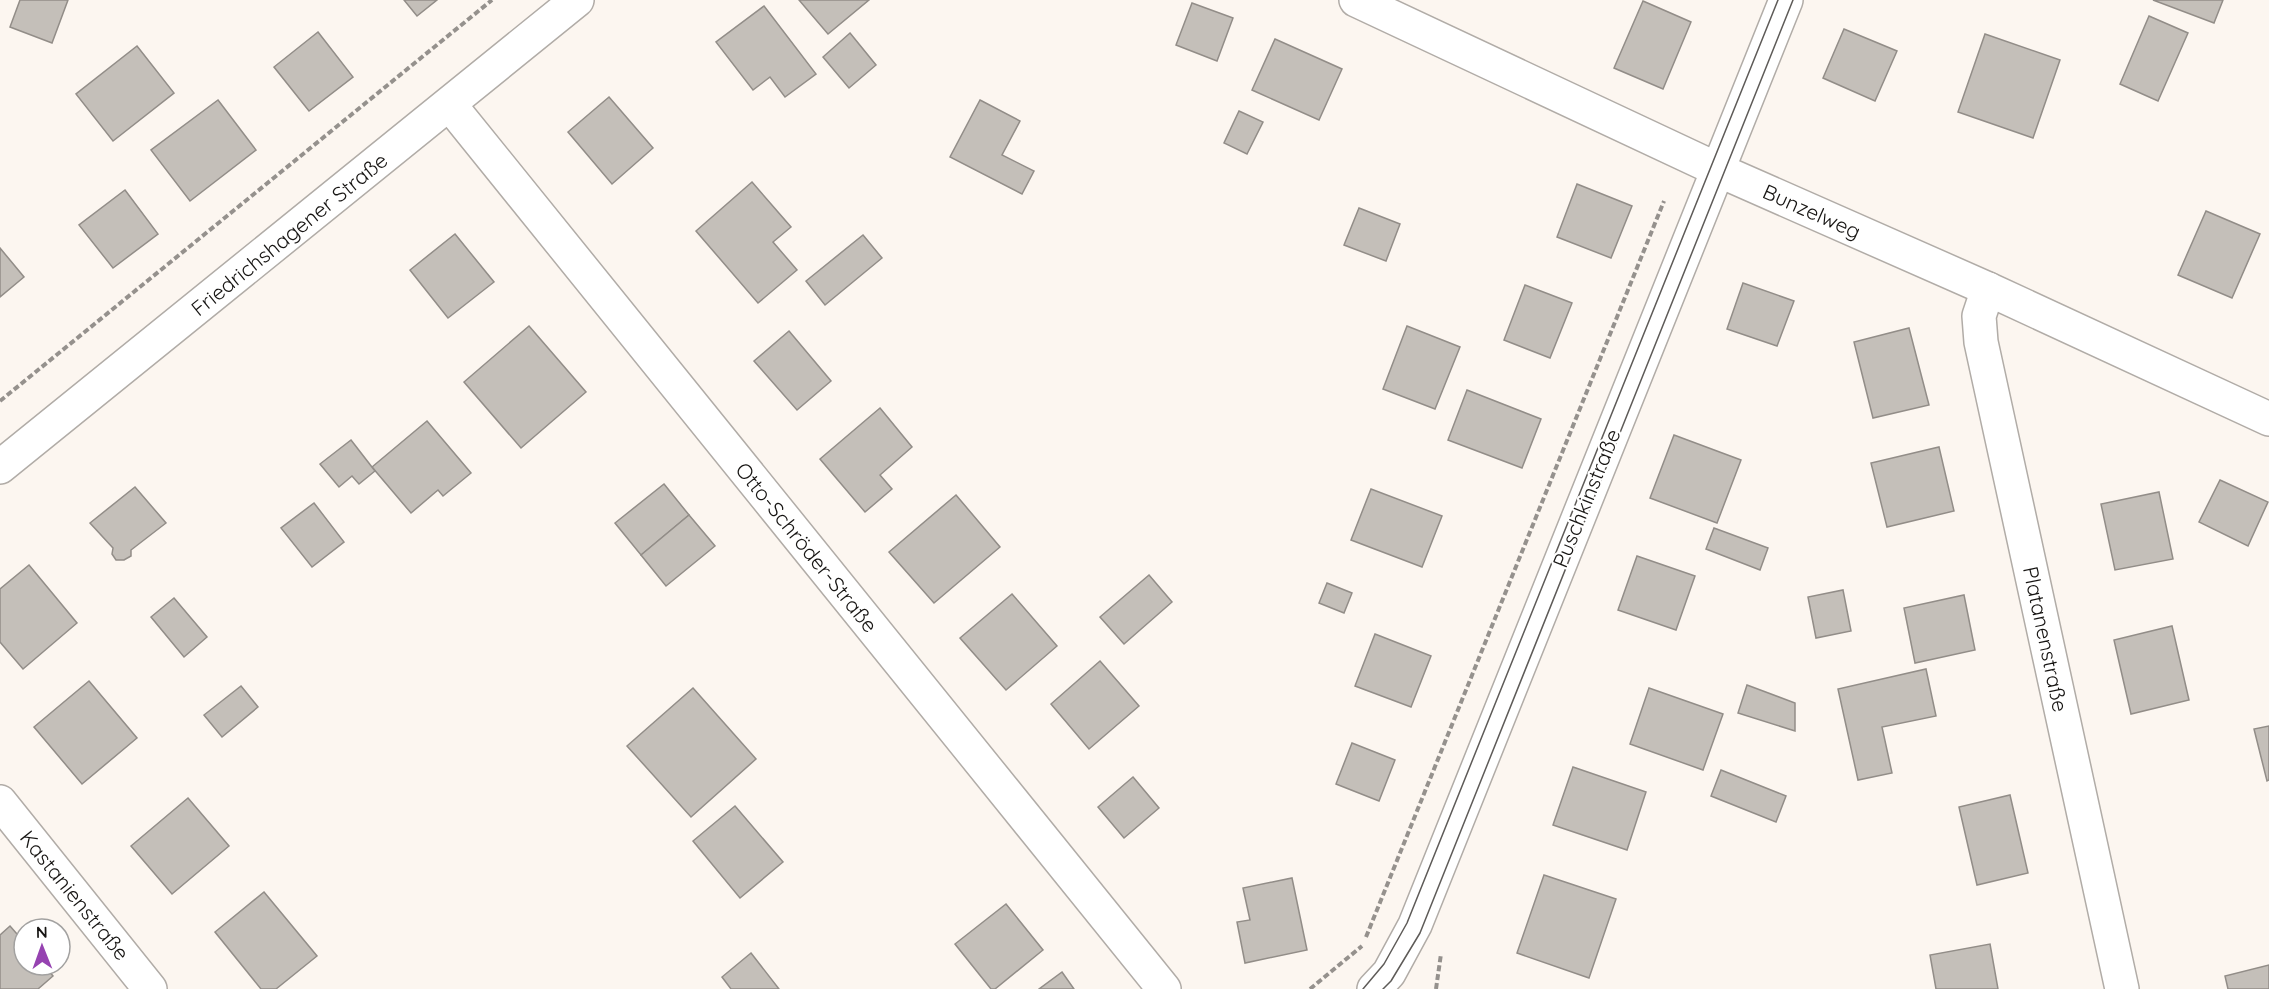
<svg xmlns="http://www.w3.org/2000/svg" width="2269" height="989" font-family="Quicksand,sans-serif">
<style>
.building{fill:#c4bfb9;stroke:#928d88;stroke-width:1.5}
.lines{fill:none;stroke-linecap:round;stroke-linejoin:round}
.street-casing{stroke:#b1aca7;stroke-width:36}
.secondary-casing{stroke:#b1aca7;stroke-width:36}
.path{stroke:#95918d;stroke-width:4;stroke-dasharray:6 3;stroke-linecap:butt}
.street{stroke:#fff;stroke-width:33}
.secondary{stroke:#fff;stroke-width:33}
.tram{stroke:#5e5b58;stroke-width:1.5}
.labels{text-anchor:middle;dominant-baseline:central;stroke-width:4.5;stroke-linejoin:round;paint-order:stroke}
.street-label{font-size:21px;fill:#161412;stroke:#fff}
</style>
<rect width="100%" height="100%" fill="#fcf6f0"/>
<g class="building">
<polygon points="20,0 68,0 52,43 10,27"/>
<polygon points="404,0 437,0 417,16"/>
<polygon points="799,0 869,0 828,34"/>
<polygon points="2153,0 2223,0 2214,23"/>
<polygon points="1643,1 1691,22 1663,89 1614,68"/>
<polygon points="1192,3 1233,18 1217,61 1176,45"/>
<polygon points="764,6 816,74 785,97 770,77 753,90 716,42"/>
<polygon points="2149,16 2188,33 2158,101 2120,84"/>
<polygon points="1844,29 1897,51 1875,101 1823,78"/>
<polygon points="318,32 353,77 309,111 274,67"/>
<polygon points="850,33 876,65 849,88 823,57"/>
<polygon points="1985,34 2060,60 2033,138 1958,112"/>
<polygon points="1275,39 1342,69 1319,120 1252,90"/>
<polygon points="137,46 174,93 113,141 76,94"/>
<polygon points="609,97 653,148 612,184 568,132"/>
<polygon points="218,100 256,150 190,201 151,150"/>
<polygon points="980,100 1020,121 1002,155 1034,171 1022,194 950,157"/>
<polygon points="1239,111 1263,122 1247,154 1224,143"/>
<polygon points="752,182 791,227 773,242 797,270 758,303 696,231"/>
<polygon points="1577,184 1632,206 1611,258 1557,237"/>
<polygon points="125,190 158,234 113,268 79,225"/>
<polygon points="1359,208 1400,224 1386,261 1344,245"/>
<polygon points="2206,211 2260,234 2232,298 2178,275"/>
<polygon points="455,234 494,282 448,318 410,270"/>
<polygon points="863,235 882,258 825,305 806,281"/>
<polygon points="0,248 24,277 0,297"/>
<polygon points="1743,283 1794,301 1777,346 1727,329"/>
<polygon points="1525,285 1572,303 1550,358 1504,340"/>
<polygon points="529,326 586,392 521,448 464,382"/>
<polygon points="1407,326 1460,347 1435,409 1383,389"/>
<polygon points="1909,328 1929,405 1873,418 1854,342"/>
<polygon points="789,331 831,381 797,410 754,361"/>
<polygon points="1467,390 1541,419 1522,468 1448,440"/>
<polygon points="880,408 912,447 880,475 892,489 865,512 820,459"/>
<polygon points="427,421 471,473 443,496 438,490 411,513 372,467"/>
<polygon points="1674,435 1741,460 1717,523 1650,498"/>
<polygon points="351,440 375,471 359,484 352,476 339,487 320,464"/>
<polygon points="1939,447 1954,511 1887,527 1871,463"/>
<polygon points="2220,480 2268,502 2248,546 2199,522"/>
<polygon points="664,484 689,515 641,555 615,523"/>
<polygon points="135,487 166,523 131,550 131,556 124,560 116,560 112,554 113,548 90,523"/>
<polygon points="1371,489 1442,516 1422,567 1351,540"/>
<polygon points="2159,492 2173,559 2115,570 2101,504"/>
<polygon points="956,495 1000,547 934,603 889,552"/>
<polygon points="314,503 344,542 312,567 281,528"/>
<polygon points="689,515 715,546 666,586 641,555"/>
<polygon points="1714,528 1768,548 1760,570 1706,549"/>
<polygon points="1637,556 1695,576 1676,630 1618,610"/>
<polygon points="29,565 77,623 23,669 0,642 0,589"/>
<polygon points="1149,575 1172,602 1124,644 1100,617"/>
<polygon points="1327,583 1352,593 1344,613 1319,603"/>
<polygon points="1843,590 1851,631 1816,638 1808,597"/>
<polygon points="1012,594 1057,646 1006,690 960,638"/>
<polygon points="1964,595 1975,650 1915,663 1904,608"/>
<polygon points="174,598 207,637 184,657 151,617"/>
<polygon points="2172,626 2189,700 2131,714 2114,640"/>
<polygon points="1375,634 1431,656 1411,707 1355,686"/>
<polygon points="1100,661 1139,706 1089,749 1051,704"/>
<polygon points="1926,669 1936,716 1882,727 1892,773 1858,780 1838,689"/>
<polygon points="89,681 137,738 82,784 34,727"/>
<polygon points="1747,685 1795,703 1795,731 1738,713"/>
<polygon points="241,686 258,707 222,737 204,715"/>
<polygon points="693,688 756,759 691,817 627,746"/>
<polygon points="1649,688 1723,714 1703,770 1630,744"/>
<polygon points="2269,726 2269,780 2267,781 2254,729"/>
<polygon points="1352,743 1395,760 1379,801 1336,784"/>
<polygon points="1573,767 1646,792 1627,850 1553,825"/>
<polygon points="1721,770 1786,796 1776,822 1711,796"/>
<polygon points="1133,777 1159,808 1124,838 1098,807"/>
<polygon points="2010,795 2028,873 1977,885 1959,807"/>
<polygon points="188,798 229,846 172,894 131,846"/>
<polygon points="735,806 783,862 740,898 693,841"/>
<polygon points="1544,875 1616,899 1589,978 1517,953"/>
<polygon points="1292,878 1307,950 1245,963 1237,922 1250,920 1243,888"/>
<polygon points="264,892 317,956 276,989 261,989 215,932"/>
<polygon points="1006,904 1043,950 995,989 991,989 955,944"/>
<polygon points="10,926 24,942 24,965 44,965 53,976 38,989 0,989 0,935"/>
<polygon points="1990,944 1998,989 1936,989 1930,955"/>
<polygon points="751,953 779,989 731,989 722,977"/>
<polygon points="2269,965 2269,989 2228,989 2225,976"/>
<polygon points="1062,972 1074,989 1039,989"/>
</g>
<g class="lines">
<defs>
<g id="street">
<polyline points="1356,0 1725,173 1988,289 2269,419"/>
<polyline points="450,105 1164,989"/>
<polyline points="1988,289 1979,316 1981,342 2122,989"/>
<polyline points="0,802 150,989"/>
</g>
<g id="secondary">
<polyline points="0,467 577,0"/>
<polyline points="1374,989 1389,973 1415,925 1786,0"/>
</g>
</defs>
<use href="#street" class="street-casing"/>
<use href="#secondary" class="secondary-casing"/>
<g class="path">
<polyline points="0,401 492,0"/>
<polyline points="1366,937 1664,201"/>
<polyline points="1310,989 1362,946"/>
<polyline points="1436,989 1441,954"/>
</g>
<use href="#street" class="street"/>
<use href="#secondary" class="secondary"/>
<g class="tram">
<polyline points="1363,989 1384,964 1407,923 1778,0"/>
<polyline points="1383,989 1391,981 1420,933 1793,0"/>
</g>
</g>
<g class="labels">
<g class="street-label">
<text transform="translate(1812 211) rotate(24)">Bunzelweg</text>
<text transform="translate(289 234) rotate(-39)">Friedrichshagener Straße</text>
<text transform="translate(1586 498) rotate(-68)">Puschkinstraße</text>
<text transform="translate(807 547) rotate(51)">Otto-Schröder-Straße</text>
<text transform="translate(2046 639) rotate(78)">Platanenstraße</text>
<text transform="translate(75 895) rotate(51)">Kastanienstraße</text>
</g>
</g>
<g transform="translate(42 947) rotate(359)"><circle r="28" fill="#ffffff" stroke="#a2a1a0" stroke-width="1.5"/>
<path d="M0-4.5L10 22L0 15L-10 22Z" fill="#9643b1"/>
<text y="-9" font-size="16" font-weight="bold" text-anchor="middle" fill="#161412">N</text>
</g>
</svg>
